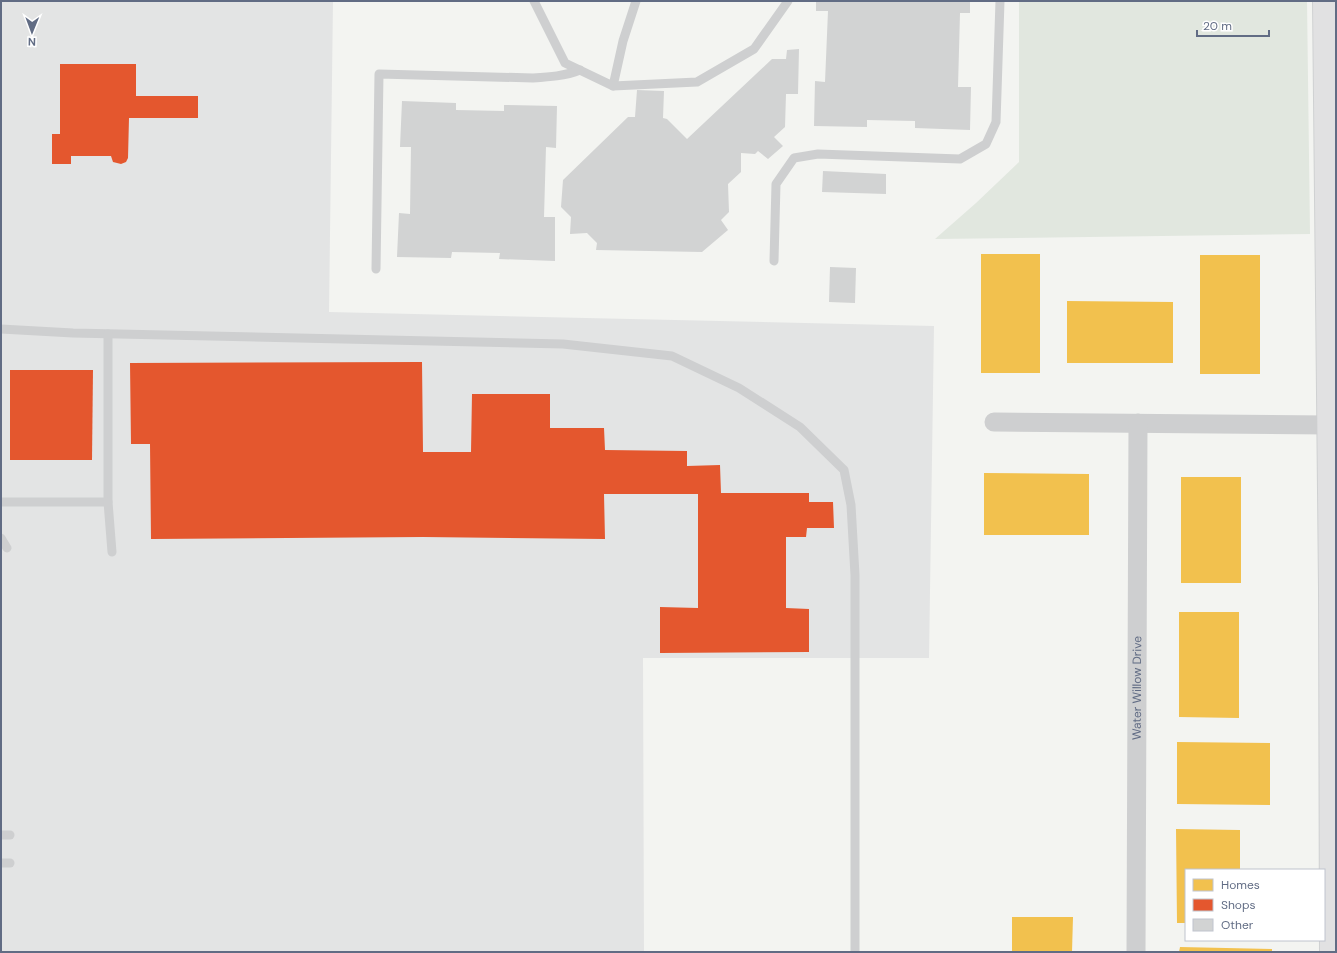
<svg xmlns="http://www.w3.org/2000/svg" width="1337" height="953" font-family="'DM Sans',sans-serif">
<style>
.built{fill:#e3e4e4}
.green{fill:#e1e7df}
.homes{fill:#f2c14e}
.shops{fill:#e4572e}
.building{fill:#d2d3d3}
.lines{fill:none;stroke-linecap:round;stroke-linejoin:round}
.secondary-casing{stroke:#cfd1d2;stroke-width:24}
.lane{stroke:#cecfd0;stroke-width:9}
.street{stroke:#cecfd0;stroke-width:19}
.secondary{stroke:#e1e1e2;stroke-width:22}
.labels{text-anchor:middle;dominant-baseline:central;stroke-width:4;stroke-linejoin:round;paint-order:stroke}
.street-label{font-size:12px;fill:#616c84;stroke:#fff}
</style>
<rect width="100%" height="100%" fill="#f3f4f1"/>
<polygon class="built" points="1,1 333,1 329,312 934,326 929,658 643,658 644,952 1,952"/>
<polygon class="green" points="1019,1 1307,1 1310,234 935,239 976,203 1019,162"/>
<g class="homes">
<rect x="981" y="254" width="59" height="119"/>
<rect x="1200" y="255" width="60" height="119"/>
<polygon points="1067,301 1173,302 1173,363 1067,363"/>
<polygon points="984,473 1089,474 1089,535 984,535"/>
<rect x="1181" y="477" width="60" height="106"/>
<polygon points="1179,612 1239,612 1239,718 1179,717"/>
<polygon points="1177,742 1270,743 1270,805 1177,804"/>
<polygon points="1176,829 1240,830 1240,870 1186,870 1186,923 1177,923"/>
<polygon points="1012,917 1073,917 1072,952 1012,952"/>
<polygon points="1180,947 1272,949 1272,952 1179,952"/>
</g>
<g class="shops">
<polygon points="60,64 136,64 136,96 198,96 198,118 129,118 128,158 126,162 121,164 113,162 111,156 71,156 71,164 52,164 52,134 60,134"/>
<polygon points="422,362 423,452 471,452 472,394 550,394 550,428 604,428 605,450 687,451 687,466 720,465 721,493 809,493 809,502 833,502 834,528 807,528 806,537 786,537 786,608 809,609 809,652 660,653 660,607 698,608 698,494 604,494 605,539 423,537 151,539 150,444 131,444 130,363"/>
<polygon points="10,370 93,370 92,460 10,460"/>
</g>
<g class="building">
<polygon points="816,1 970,1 970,13 960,13 958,87 971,87 970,130 915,128 915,121 867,120 867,127 814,126 815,81 825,82 828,11 816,11"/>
<polygon points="799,49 798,94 786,94 785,127 774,137 783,146 768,159 758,151 755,154 741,153 741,172 728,184 729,212 721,220 728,230 702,252 596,250 597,243 587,233 570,234 571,217 561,207 563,180 628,117 635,117 637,90 664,91 663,118 667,119 687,139 772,59 786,59 787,50"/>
<polygon points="402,101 456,103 456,110 504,111 504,105 557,106 556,148 546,147 544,217 555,217 555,261 499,259 500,253 452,252 451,258 397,257 399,213 410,214 411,147 400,147"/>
<polygon points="823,171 886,174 886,194 822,192"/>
<polygon points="830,267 856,268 855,303 829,302"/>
</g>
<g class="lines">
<defs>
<polyline id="secondary" points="1324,1 1330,588 1331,952"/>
</defs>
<use href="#secondary" class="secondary-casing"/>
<g class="lane">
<polyline points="534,1 565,63 613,86 623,41 636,1"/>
<polyline points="613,86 697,82 754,49 788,1"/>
<polyline points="774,261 776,184 794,158 818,154 960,159 986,144 996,122 1000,1"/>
<path d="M376 269 379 74 533 78C549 77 565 76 580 70"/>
<polyline points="1,329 73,333 563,344 672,356 739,388 800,427 844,470 851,505 855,575 855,952"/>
<polyline points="1,502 108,502 108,334"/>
<polyline points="108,502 112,552"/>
<polyline points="1,538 7,548"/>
<polyline points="1,835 10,835"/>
<polyline points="1,863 10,863"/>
</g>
<g class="street">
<polyline points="994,422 1329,425"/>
<path id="s1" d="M1136 952 1138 423"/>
</g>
<use href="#secondary" class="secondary"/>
</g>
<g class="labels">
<g class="street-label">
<text stroke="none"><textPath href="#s1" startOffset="264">Water Willow Drive</textPath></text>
</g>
</g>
<rect width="1337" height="953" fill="none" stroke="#616c84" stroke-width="4"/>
<rect x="1185" y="869" width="140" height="72" fill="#ffffff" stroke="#c0c4ce"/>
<rect x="1193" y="879" width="20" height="12" fill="#f2c14e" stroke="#c0c4ce"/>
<text x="1221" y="889" font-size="12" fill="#616c84">Homes</text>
<rect x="1193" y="899" width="20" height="12" fill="#e4572e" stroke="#c0c4ce"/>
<text x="1221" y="909" font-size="12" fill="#616c84">Shops</text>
<rect x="1193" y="919" width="20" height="12" fill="#d2d3d3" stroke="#c0c4ce"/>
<text x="1221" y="929" font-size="12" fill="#616c84">Other</text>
<g transform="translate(32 32) rotate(181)" stroke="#ffffff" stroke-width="3" paint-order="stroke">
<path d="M0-3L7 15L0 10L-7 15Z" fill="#616c84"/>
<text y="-6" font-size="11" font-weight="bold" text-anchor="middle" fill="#616c84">N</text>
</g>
<path d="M1197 30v6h72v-6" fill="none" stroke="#616c84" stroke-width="2"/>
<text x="1203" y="30" font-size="12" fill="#616c84" stroke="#ffffff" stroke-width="3" paint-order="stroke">20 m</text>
</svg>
